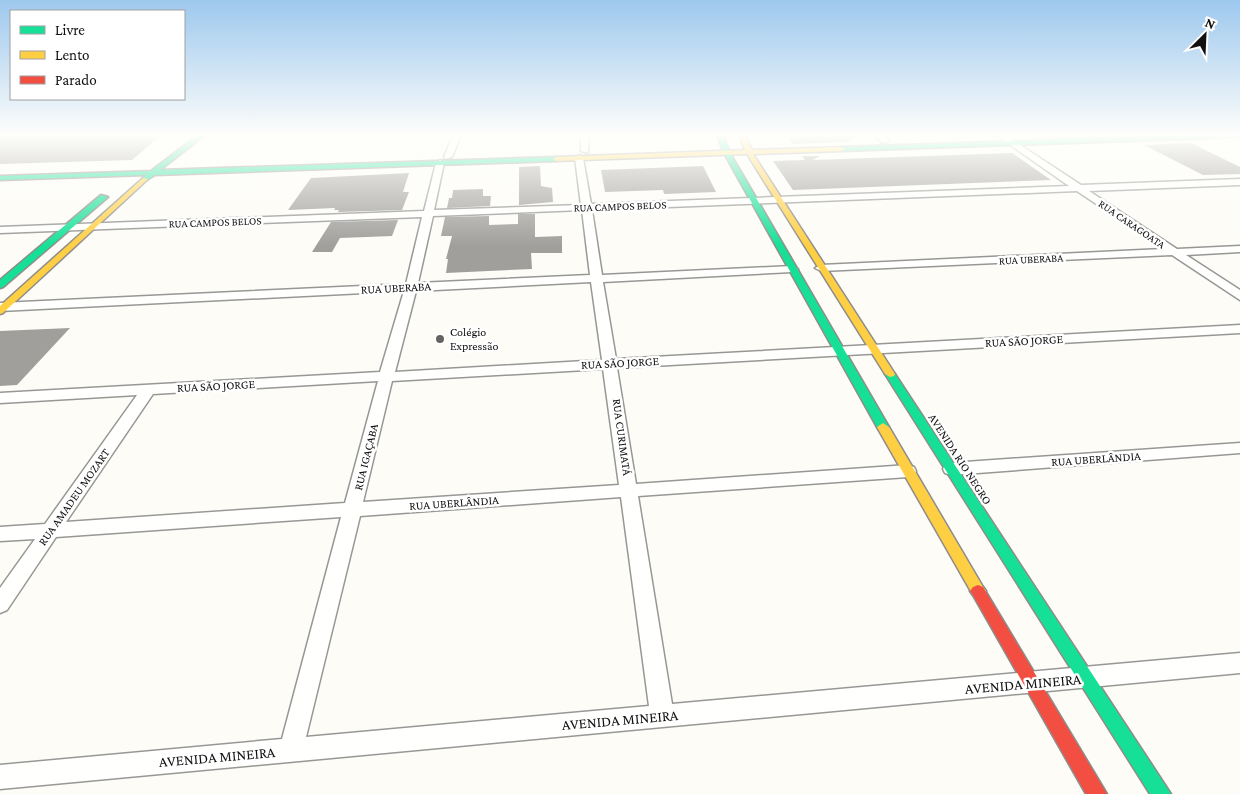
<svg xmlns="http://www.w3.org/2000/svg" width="1240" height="794" font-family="'Crimson Pro',serif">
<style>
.building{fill:#a19f9c}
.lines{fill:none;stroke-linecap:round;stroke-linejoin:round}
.street-casing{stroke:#979795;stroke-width:3}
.fast-casing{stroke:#8e8d8b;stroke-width:3}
.slow-casing{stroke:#8e8d8b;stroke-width:3}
.jam-casing{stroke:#8e8d8b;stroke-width:3}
.street{fill:#fffffe;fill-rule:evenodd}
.fast{fill:#16e098;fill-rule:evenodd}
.slow{fill:#ffcf43;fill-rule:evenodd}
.jam{fill:#f24e42;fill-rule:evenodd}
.poi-dot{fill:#646362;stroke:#fff;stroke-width:2}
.labels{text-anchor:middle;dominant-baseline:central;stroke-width:5;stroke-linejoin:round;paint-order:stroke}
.far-street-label{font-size:11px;fill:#111;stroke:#fff}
.street-label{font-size:12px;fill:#111;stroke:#fff}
.poi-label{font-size:12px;fill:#111;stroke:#fff;text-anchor:start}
.near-street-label{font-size:15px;fill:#111;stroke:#fff}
</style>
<rect width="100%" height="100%" fill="#fdfcf7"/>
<g class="building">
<polygon points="0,135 161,135 132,160 0,164"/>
<polygon points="787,135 860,135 846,142 793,144"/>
<polygon points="1191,143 1240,167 1240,174 1203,175 1144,145"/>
<polygon points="1012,153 1051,180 793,190 773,161 805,160 802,156 820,156 813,160"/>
<polygon points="540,166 541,186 552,188 553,202 519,205 519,167"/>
<polygon points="703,166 716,192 664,194 663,190 605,192 601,170"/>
<polygon points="409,173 403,192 409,192 402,210 338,212 339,210 334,210 335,208 288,210 311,178"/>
<polygon points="483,189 483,196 491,196 490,206 447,208 449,198 452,198 453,190"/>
<polygon points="518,214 535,214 535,237 562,236 562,253 531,253 532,269 446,273 448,259 446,259 452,236 441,236 445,217 489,216 489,225 518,224"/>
<polygon points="398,220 392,236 340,238 332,252 312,252 331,222"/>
<polygon points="70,328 17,385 0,386 0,331"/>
</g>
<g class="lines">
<defs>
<g id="street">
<polygon points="453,135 461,135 452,157 445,159 444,157"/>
<polygon points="581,135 589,135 588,153 581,151"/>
<polygon points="875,135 884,135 889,141 882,143"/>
<path d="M996 135H1005L1081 185 1240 179V185L1089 191 1177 249 1240 246V252L1186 255 1240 290V300L1172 255 821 271 815 268 821 265 1163 249 1077 191 592 210 602 275 792 266 798 269 792 272 603 282 616 359 1240 325V333L617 368 636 484 908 465 914 467 916 471 914 475 908 477 638 496 672 704 1240 653V673L0 789V765L282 739 341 517 56 537 7 610 0 613V588L35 539 0 541V527L45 524 137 395 0 403V393L380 372 404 291 0 311V303L406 284 422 217 0 233V227L424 211 436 163 440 160 444 163 434 210 581 205 575 158 579 155 583 158 591 204 1069 186ZM582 210 590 275 418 283 433 216ZM591 282 602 360 395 372 416 291ZM603 369 619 485 363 502 392 381ZM378 381 345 503 66 522 153 394ZM621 497 649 706 306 737 360 516Z"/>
<polygon points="1240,443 1240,453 951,475 945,473 943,469 945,465 951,463"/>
</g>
<g id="fast">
<polygon points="198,135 205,135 160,170 556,157 559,159 556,161 155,175 145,181 142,179 146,175 0,180 0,176 151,171"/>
<polygon points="717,135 723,135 730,153 889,427 887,430 879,430 877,427 724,153"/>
<polygon points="1187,135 1240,135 1240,137 842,151 839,149 842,147"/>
<polygon points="101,195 108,197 3,287 0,288 0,280"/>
<polygon points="890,371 895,374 1171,794 1150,794 885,374"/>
</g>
<g id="slow">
<polygon points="739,135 745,135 752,150 842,147 845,149 842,151 753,154 895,374 894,376 890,377 885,374 747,154 556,161 553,159 556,157 745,150"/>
<polygon points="143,178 148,179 3,313 0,314 0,306"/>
<polygon points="883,423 889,427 983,587 986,591 983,595 978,597 973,595 877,427"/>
</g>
<polygon id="jam" points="978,585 983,587 1107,794 1086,794 973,595 970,591 973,587"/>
</defs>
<use href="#street" class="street-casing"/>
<use href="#fast" class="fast-casing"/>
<use href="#slow" class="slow-casing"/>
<use href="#jam" class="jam-casing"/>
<use href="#street" class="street"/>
<use href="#fast" class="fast"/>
<use href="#slow" class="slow"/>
<use href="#jam" class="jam"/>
</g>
<linearGradient id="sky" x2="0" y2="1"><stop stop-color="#9dc8ee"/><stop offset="0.55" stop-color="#fefefb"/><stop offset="1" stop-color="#fefefb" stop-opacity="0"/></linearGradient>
<rect width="1240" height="246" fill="url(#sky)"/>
<circle class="poi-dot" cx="440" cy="339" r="5"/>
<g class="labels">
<g class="far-street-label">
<text transform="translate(620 206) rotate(-2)">RUA CAMPOS BELOS</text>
<text transform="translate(215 222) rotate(-2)">RUA CAMPOS BELOS</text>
<text transform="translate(1132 224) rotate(34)">RUA CARAGOATA</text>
<text transform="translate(1031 259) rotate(-3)">RUA UBERABA</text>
</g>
<g class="street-label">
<text transform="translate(396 288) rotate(-3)">RUA UBERABA</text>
<text transform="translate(1024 341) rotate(-3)">RUA SÃO JORGE</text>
<text transform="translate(620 363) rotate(-3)">RUA SÃO JORGE</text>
<text transform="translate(216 386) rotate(-3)">RUA SÃO JORGE</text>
<text transform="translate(622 437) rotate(82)">RUA CURIMATÁ</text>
<text transform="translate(366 457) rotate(-76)">RUA IGAÇABA</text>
<text transform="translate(960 459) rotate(57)">AVENIDA RIO NEGRO</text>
<text transform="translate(1096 459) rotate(-4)">RUA UBERLÂNDIA</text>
<text transform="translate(74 497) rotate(-55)">RUA AMADEU MOZART</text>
<text transform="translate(454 503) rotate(-4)">RUA UBERLÂNDIA</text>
</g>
<g class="poi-label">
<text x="450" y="332">Colégio<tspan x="450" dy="14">Expressão</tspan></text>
</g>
<g class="near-street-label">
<text transform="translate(1023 684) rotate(-5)">AVENIDA MINEIRA</text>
<text transform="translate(620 720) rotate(-5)">AVENIDA MINEIRA</text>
<text transform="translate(217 757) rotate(-5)">AVENIDA MINEIRA</text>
</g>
</g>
<rect x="10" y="10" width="175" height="90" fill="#ffffff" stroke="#a0a0a0"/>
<rect x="20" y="26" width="25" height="8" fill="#16e098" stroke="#a0a0a0"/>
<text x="55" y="35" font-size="15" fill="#111111">Livre</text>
<rect x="20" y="51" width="25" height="8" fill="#ffcf43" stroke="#a0a0a0"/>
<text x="55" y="60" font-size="15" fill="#111111">Lento</text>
<rect x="20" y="76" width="25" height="8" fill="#f24e42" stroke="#a0a0a0"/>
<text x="55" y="85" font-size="15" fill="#111111">Parado</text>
<g transform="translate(1205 35) rotate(24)" stroke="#ffffff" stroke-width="4" paint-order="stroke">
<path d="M0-4L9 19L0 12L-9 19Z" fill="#111111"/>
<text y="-8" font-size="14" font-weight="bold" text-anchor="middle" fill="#111111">N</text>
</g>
</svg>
